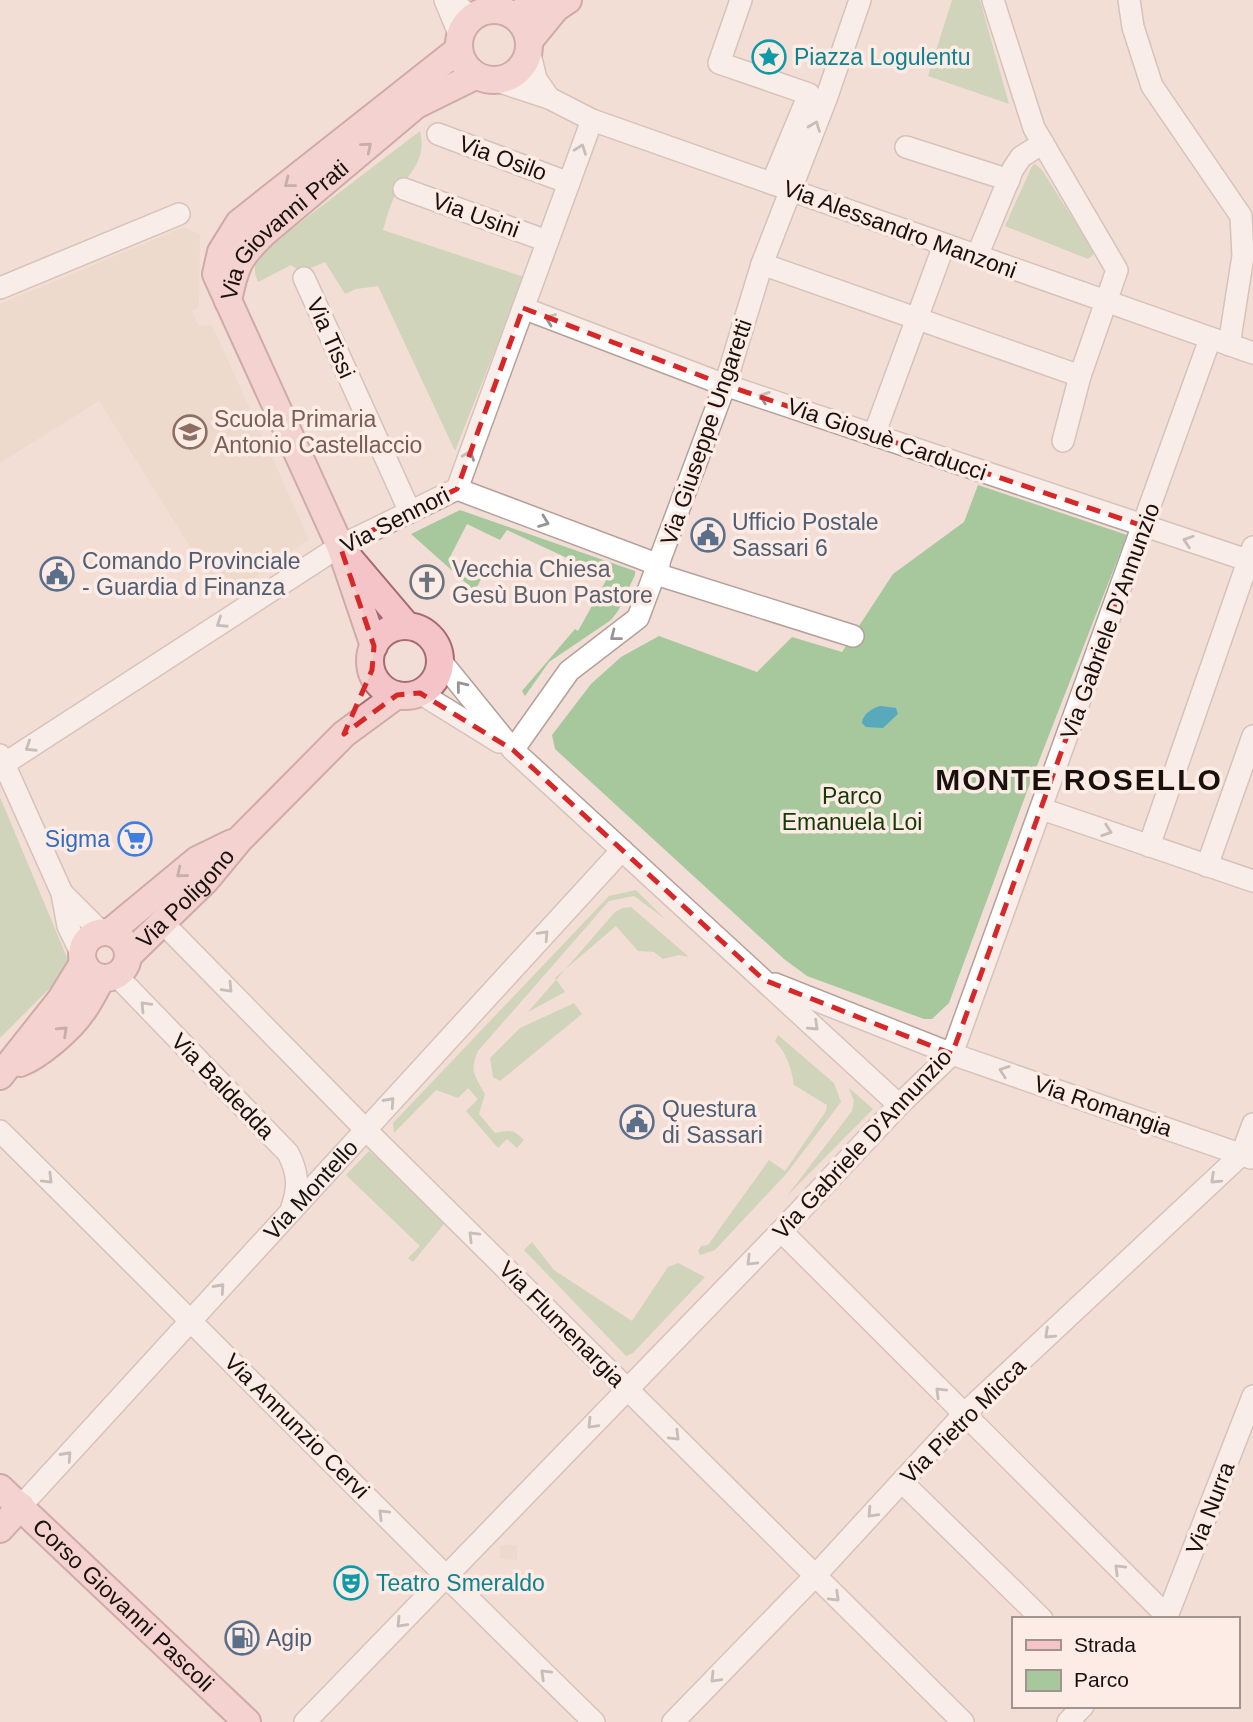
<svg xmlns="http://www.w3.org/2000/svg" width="1253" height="1722" font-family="Helvetica,sans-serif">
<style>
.education{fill:#e6d6c4}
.green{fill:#a6c89c}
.water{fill:#59a9bd}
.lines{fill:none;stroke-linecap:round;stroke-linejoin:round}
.minor-casing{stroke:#b4a199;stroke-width:24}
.major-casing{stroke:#a46c70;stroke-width:30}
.minor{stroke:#fff;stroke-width:21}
.major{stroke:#f5c4c8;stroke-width:26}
.oneway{stroke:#979493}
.oneway2{stroke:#927374}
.marked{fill:none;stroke:#d62828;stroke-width:5;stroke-dasharray:14 9;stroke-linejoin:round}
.labels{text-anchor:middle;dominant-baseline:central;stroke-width:7;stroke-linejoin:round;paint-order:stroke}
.culture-label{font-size:23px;fill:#0d838f;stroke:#fcece5;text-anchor:start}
.street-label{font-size:23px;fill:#18110e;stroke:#fcece5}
.education-label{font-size:23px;fill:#785e54;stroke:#fcece5;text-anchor:start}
.service-label{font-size:23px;fill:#4e5e75;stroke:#fcece5;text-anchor:start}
.worship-label{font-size:23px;fill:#5b616d;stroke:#fcece5;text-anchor:start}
.park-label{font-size:23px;fill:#143a05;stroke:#fcece5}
.shop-label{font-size:23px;fill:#366cbe;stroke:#fcece5;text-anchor:end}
.district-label{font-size:30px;font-weight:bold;letter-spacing:2px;fill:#18110e;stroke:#fcece5}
</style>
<rect width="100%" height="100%" fill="#f2ded6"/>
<g class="education">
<polygon points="184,227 200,235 199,307 192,311 199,326 212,325 309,539 223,600 99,401 0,463 0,304"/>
<polygon points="500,1545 517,1545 517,1560 500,1559"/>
</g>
<g class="green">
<polygon points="952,0 980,0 1009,104 928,76"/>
<path d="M420 131C428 165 404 176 392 202 388 211 386 221 383 230L524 277 455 451 378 286 356 289 345 294 325 262 301 272 291 265 258 282C253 270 254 265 260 253Z"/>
<polygon points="1035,164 1042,170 1093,250 1093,255 1088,259 1005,226 1032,166"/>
<polygon points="978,485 1127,535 1026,794 949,1003 932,1019 924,1019 807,976 784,959 555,749 552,735 591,684 621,657 659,636 757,672 792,637 842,652 893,574 964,522"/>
<polygon points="460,510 635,571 635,575 618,611 611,620 549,662 525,696 522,691 575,629 578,631 608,577 507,530 500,540 467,524 449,559 482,577 475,591 411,534"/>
<polygon points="0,797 71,967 0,1038"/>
<path d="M636 890 665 919 634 896 609 901 478 1051C469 1071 475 1076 485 1094L479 1114 495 1133C510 1130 513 1129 524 1140L517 1148 507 1139 498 1148 466 1111 478 1099 468 1088 458 1098 436 1090 394 1133 393 1123 609 896Z"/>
<polygon points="631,907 689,957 679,955 663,959 654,952 638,951 616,926 555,978 565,992 528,1012 615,912 623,908"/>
<polygon points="574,1003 582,1014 500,1081 493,1077 490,1058 520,1028"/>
<path d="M778 1035 834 1083 841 1102 787 1173 715 1250 700 1255 698 1251 701 1246 708 1245 769 1160 785 1171 826 1111 827 1105 794 1085C791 1067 787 1054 775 1041Z"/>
<polygon points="849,1088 873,1109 787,1196 852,1111 854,1101"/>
<polygon points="369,1151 448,1219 413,1262 408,1258 420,1246 346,1175"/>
<polygon points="532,1242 554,1270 632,1321 668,1267 678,1263 705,1277 633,1353 626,1356 524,1250"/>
</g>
<path class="water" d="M881 706 896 708 898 714 883 728 866 727 862 723C862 715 873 707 881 706Z"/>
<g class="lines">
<defs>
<g id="minor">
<polyline points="445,0 460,36"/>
<polyline points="450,0 472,17"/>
<polyline points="741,0 719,63 809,94 772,183"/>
<polyline points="1129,0 1133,27 1152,86 1241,216 1243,256 1229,345"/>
<polyline points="529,50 536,79 549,98"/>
<polyline points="497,81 549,98 592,120 1253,353"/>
<polyline points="438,134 569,183"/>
<polyline points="906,147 1009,180"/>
<polyline points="404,189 547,241"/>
<polyline points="977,256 1013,169 1021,157 1043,143"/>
<polyline points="762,264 1080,376 1117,270 1034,128 993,0"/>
<polyline points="304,278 410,512"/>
<polyline points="0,288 179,214"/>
<polyline points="523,308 725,385 1253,562"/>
<polyline points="874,435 944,245"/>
<polyline points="1063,441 1080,376"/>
<polyline points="457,489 659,565"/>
<polyline points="656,574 853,636"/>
<polyline points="440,660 513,750 899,1105"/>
<polyline points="420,693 499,742"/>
<polyline points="513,750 569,671 638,618 725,385 762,264 826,99 860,0"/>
<polyline points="0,755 62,893 68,926 82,955"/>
<polyline points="4,764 340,546 457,489 592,120"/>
<polyline points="1042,809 1253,881"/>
<polyline points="1149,846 1253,547"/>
<polyline points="1207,866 1253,736"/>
<polyline points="62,893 101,932"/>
<polyline points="163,923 365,1129 963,1722"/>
<path d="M117 976 288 1153C298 1172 299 1187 292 1207"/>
<polyline points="775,984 952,1054 1251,1158"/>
<path d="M0 1131C198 1327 394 1527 594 1722"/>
<polyline points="781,1231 1168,1617"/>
<polyline points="902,1482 1042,1619"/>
<path id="s1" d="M21 1506 622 850"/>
<polyline points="1166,1619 1253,1396"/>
<polyline points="305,1722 781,1231 899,1105 952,1054 1210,339"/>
<polyline points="673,1722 814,1577 963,1415 1242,1154 1253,1124"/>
<polyline points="1068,1722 1083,1706"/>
</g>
<g id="major">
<circle cx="494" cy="45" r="35"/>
<polyline points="515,16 539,0"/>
<polyline points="529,41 556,8 568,0"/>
<path id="s2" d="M228 301C235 265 239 257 265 232L416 105 475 76"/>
<polyline points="350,559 407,626"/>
<circle cx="405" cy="661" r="35"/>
<polyline points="374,646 340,546 216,274 221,252 239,223 458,50"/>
<circle cx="105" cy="955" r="23"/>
<polyline points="110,932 197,860 232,843"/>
<path id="s3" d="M129 955 206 880 240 839 344 734 397 695"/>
<path d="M20 1063C39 1056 70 1029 81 1013 89 1003 95 990 101 979"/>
<polyline points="0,1076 61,999 83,963"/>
<path id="s4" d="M0 1488 247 1722"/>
<polyline points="0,1529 21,1506"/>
</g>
</defs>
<use href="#minor" class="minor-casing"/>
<use href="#major" class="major-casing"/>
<use href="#minor" class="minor"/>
<use href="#major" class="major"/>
</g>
<defs><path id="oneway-chevron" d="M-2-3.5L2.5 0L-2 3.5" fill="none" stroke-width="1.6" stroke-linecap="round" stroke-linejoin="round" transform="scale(1.75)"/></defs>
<g class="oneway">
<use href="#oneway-chevron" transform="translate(815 126) rotate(-69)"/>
<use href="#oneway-chevron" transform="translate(581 149) rotate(-70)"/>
<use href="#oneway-chevron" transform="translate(550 319) rotate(-159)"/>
<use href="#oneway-chevron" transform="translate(764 397) rotate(-161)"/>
<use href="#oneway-chevron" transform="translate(469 455) rotate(-70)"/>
<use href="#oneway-chevron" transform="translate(544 522) rotate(21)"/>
<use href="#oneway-chevron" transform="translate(1188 541) rotate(-162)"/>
<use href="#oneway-chevron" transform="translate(221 623) rotate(147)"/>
<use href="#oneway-chevron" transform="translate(615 636) rotate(142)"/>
<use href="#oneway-chevron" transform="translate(461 686) rotate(-129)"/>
<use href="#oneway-chevron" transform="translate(30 747) rotate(147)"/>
<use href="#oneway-chevron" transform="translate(1107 831) rotate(19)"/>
<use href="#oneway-chevron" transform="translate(544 935) rotate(-47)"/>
<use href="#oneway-chevron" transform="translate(228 988) rotate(46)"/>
<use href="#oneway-chevron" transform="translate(145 1006) rotate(-134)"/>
<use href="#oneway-chevron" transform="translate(814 1026) rotate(43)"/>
<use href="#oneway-chevron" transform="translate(1004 1071) rotate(-161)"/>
<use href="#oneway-chevron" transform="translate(390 1102) rotate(-48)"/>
<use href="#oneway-chevron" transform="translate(48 1179) rotate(45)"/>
<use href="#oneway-chevron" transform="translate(1215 1179) rotate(137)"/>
<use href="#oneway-chevron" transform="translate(473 1236) rotate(-135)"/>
<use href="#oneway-chevron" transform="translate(751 1261) rotate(135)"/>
<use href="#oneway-chevron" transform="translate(220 1288) rotate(-48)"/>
<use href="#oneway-chevron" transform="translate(1049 1334) rotate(137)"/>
<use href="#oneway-chevron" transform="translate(940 1392) rotate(-135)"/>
<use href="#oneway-chevron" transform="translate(592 1424) rotate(134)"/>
<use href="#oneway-chevron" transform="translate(675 1436) rotate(45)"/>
<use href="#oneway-chevron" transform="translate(67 1456) rotate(-48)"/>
<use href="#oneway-chevron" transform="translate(872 1513) rotate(133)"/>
<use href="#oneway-chevron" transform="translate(383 1514) rotate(-135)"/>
<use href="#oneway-chevron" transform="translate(1119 1569) rotate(-135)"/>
<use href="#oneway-chevron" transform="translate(835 1597) rotate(44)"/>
<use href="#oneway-chevron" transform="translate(401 1623) rotate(134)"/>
<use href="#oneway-chevron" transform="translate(545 1674) rotate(-136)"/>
<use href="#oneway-chevron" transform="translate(715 1678) rotate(134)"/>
</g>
<g class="oneway2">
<use href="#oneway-chevron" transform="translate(367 147) rotate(-40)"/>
<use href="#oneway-chevron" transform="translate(289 183) rotate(142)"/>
<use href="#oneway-chevron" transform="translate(181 873) rotate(141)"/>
<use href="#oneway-chevron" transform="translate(63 1031) rotate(-43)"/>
</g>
<path d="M0 0H1253V1722H0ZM523 308 725 385 1143 526 952 1054 764 980 513 750 420 693 397 695 344 734 372 670 374 646 340 546 457 489Z" fill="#f2ded6" fill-opacity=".55" fill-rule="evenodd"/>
<path class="marked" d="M523 308 725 385 1143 526 952 1054 764 980 513 750 420 693 397 695 344 734 372 670 374 646 340 546 457 489Z"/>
<defs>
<symbol id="sight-ring" viewBox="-11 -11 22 22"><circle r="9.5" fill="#fcece5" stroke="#0f9aa8" stroke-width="1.5"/><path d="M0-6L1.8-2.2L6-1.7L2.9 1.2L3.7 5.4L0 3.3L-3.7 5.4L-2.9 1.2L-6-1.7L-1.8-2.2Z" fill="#0f9aa8"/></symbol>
<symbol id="school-ring" viewBox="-11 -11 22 22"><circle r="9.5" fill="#fcece5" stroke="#8d6e63" stroke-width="1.5"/><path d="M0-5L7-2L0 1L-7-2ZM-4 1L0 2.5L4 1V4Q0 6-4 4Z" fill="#8d6e63"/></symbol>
<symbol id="civic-ring" viewBox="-11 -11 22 22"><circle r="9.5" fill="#fcece5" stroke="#5c6f8a" stroke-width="1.5"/><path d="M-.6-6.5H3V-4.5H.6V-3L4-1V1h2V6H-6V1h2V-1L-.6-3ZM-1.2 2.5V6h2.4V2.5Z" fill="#5c6f8a"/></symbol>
<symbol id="church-ring" viewBox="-11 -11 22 22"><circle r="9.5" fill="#fcece5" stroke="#6b7280" stroke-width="1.5"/><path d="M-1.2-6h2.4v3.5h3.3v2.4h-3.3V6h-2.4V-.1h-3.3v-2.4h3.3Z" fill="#6b7280"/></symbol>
<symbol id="supermarket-ring" viewBox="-11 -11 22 22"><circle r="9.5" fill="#fcece5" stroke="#3f7fe0" stroke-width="1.5"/><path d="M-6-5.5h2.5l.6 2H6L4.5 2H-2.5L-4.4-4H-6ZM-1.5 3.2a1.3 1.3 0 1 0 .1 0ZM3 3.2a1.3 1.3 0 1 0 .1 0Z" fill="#3f7fe0"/></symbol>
<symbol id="theatre-ring" viewBox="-11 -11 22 22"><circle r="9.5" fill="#fcece5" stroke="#0f9aa8" stroke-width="1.5"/><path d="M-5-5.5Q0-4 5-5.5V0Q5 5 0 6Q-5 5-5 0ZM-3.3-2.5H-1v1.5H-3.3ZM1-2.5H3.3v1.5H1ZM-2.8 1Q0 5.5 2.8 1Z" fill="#0f9aa8"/></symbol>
<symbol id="fuel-ring" viewBox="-11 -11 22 22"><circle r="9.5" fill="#fcece5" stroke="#5c6f8a" stroke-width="1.5"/><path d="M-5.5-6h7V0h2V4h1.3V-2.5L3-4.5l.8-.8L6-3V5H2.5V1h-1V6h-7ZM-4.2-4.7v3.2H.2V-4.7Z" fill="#5c6f8a"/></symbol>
</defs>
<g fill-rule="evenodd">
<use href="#sight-ring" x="750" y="38" width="38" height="38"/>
<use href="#school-ring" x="171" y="413" width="38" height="38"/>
<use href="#civic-ring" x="689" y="516" width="38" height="38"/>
<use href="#civic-ring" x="38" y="555" width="38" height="38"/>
<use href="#church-ring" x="408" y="563" width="38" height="38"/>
<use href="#supermarket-ring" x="116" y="820" width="38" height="38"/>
<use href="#civic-ring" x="618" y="1103" width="38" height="38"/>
<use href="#theatre-ring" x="332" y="1564" width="38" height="38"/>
<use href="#fuel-ring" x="223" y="1619" width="38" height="38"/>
</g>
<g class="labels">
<g class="culture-label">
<text x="794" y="57">Piazza Logulentu</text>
<text x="376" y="1583">Teatro Smeraldo</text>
</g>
<g class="street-label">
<text transform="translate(503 158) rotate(20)">Via Osilo</text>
<text transform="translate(476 215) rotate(20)">Via Usini</text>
<text stroke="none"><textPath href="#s2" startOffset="93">Via Giovanni Prati</textPath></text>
<text transform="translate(900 229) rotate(20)">Via Alessandro Manzoni</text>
<text transform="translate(331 338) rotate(66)">Via Tissi</text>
<text transform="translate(706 432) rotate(-71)">Via Giuseppe Ungaretti</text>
<text transform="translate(887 439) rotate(19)">Via Giosuè Carducci</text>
<text transform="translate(395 520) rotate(-27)">Via Sennori</text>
<text transform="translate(1110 621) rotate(-70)">Via Gabriele D'Annunzio</text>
<text stroke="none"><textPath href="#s3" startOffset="80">Via Poligono</textPath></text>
<text transform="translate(223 1086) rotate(46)">Via Baldedda</text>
<text transform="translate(1103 1106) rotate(19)">Via Romangia</text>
<text transform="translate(862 1144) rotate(-47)">Via Gabriele D'Annunzio</text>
<text stroke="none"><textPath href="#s1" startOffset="429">Via Montello</textPath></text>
<text transform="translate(562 1324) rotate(45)">Via Flumenargia</text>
<text transform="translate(963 1421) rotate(-45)">Via Pietro Micca</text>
<text transform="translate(297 1426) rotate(45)">Via Annunzio Cervi</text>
<text transform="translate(1210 1508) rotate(-69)">Via Nurra</text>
<text stroke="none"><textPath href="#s4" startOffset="170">Corso Giovanni Pascoli</textPath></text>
</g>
<g class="education-label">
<text x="214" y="419">Scuola Primaria<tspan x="214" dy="26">Antonio Castellaccio</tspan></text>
</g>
<g class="service-label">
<text x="732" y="522">Ufficio Postale<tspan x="732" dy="26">Sassari 6</tspan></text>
<text x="82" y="561">Comando Provinciale<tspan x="82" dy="26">- Guardia d Finanza</tspan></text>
<text x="662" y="1109">Questura<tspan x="662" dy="26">di Sassari</tspan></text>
<text x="266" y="1638">Agip</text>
</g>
<g class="worship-label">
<text x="452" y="569">Vecchia Chiesa<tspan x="452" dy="26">Gesù Buon Pastore</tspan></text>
</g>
<g class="park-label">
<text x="852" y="796">Parco<tspan x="852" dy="26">Emanuela Loi</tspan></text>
</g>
<g class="shop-label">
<text x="110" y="839">Sigma</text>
</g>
<g class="district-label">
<text x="1079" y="779">MONTE ROSELLO</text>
</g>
</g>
<rect x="1012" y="1617" width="228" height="91" fill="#fcece5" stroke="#a1948f" stroke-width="2"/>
<rect x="1026" y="1640" width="35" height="10" fill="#f5c4c8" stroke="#a1948f" stroke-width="2"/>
<text x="1074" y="1652" font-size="21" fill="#18110e">Strada</text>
<rect x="1026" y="1670" width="35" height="21" fill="#a6c89c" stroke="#a1948f" stroke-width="2"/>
<text x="1074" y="1687" font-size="21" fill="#18110e">Parco</text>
</svg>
